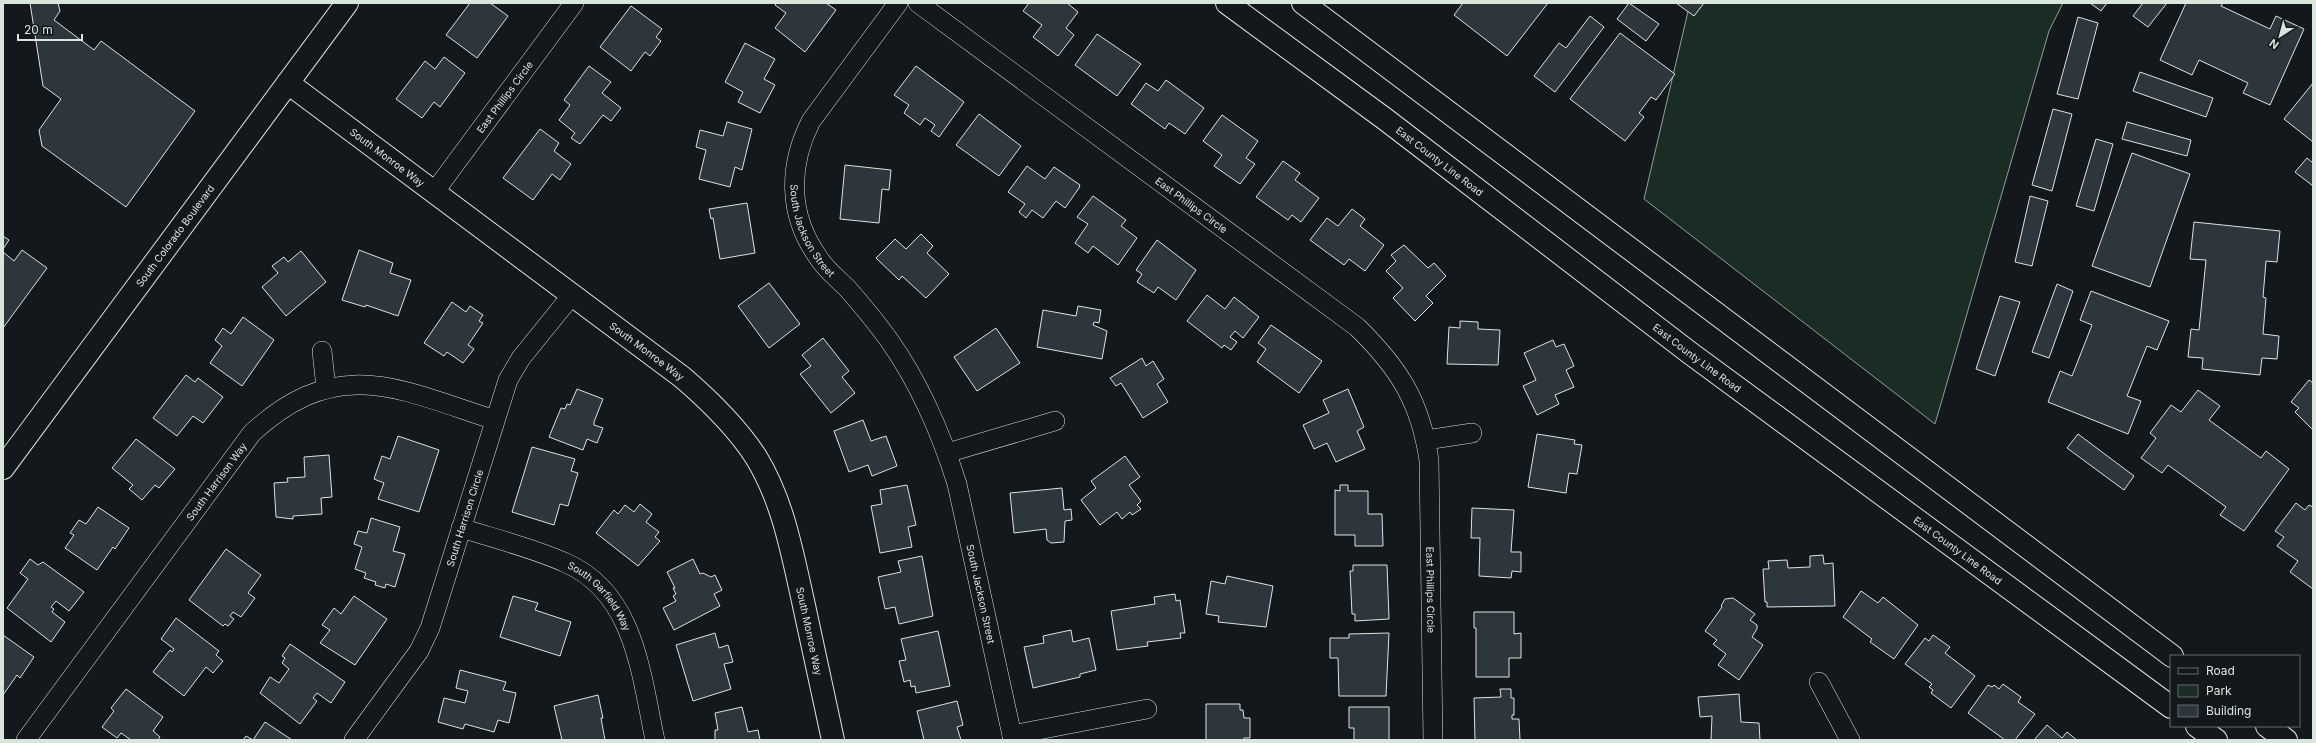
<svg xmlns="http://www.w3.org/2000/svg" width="2316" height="743" font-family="Inter,sans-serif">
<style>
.green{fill:#1a2d24;stroke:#939e99}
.building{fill:#2c363c;stroke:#d8e6dc}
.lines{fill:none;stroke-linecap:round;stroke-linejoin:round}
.minor-casing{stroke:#d8e6dc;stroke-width:20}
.tertiary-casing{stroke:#d8e6dc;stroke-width:24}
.secondary-casing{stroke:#d8e6dc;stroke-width:24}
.minor{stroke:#14181c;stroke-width:19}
.tertiary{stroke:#14181c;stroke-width:22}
.secondary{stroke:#14181c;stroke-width:22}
.labels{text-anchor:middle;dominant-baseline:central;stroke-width:3;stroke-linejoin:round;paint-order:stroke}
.street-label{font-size:10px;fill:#d8e6dc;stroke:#14181c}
</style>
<rect width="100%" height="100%" fill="#14181c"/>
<polygon class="green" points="1690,3 2063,3 2049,31 1935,424 1644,199"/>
<g class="building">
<polygon points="30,3 58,3 60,11 54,20 94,50 101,41 195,111 126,207 42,146 39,130 61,99 43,86"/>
<polygon points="470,3 490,3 508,16 477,58 446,35"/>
<polygon points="776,3 826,3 836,10 805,52 775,28 786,13 775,5"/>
<polygon points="1029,3 1067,3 1078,12 1066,28 1074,35 1058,56 1033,37 1042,25 1023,11"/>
<polygon points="1463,3 1548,3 1507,56 1454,15"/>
<polygon points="1629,3 1659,24 1646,41 1617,19"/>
<polygon points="1676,3 1704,3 1694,16"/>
<polygon points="2090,3 2107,3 2101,11"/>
<polygon points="2143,3 2167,3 2148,27 2133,16"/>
<polygon points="2186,3 2223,3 2221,6 2270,29 2276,16 2304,29 2270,105 2243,93 2248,83 2199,60 2192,75 2160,60"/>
<polygon points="631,6 662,29 656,37 661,41 650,56 645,52 631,71 600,47"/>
<polygon points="1590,16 1604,27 1555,92 1534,76 1559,43 1566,48"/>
<polygon points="2078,17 2098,23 2078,99 2057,94"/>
<polygon points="1620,33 1675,74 1656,100 1651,97 1639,113 1644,117 1625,141 1570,99"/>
<polygon points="1097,34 1141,64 1117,96 1075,65"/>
<polygon points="745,43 775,59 764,79 775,85 760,113 738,102 743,92 725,82"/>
<polygon points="444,57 465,73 440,107 434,102 422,118 396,99 425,61 435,69"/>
<polygon points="589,66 611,82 602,93 621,108 611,121 603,115 580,144 571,138 575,133 559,120 570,105 564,100"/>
<polygon points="916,66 964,102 939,137 931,131 935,125 925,118 920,125 904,113 909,105 894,95"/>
<polygon points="2140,72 2213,98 2206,117 2133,91"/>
<polygon points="1166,80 1204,108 1185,134 1169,123 1165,129 1131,104 1146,83 1158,91"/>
<polygon points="2313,83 2313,142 2284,119"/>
<polygon points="2053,109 2072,114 2052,191 2032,185"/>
<polygon points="979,114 1021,146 999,176 956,145"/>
<polygon points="1222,115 1258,141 1246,158 1255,164 1240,184 1214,166 1222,155 1203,141"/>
<polygon points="727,122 752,129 742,170 735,167 730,187 699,179 706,150 696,147 700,130 723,136"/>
<polygon points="2127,122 2191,140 2187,156 2122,139"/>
<polygon points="540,129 559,143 554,151 571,164 560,180 552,174 533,200 503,178"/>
<polygon points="2096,139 2113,144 2094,211 2076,206"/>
<polygon points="2132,153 2190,174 2150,287 2092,266"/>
<polygon points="2307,158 2313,163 2313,186 2295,172"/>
<polygon points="1283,161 1300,173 1295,180 1319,198 1301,222 1292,215 1288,220 1256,197"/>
<polygon points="845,165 891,170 889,190 882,189 879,223 840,219"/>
<polygon points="1027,166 1045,179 1054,167 1080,185 1079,188 1065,208 1056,201 1043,218 1032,210 1026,218 1019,212 1025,204 1008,192"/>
<polygon points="1093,196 1126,220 1121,226 1137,238 1118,265 1093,246 1088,253 1075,243 1088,224 1077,217"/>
<polygon points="2030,196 2048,201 2032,266 2015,262"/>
<polygon points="747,203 755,253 720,259 713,218 711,219 709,209"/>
<polygon points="1352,209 1365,219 1360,226 1384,245 1365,271 1349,259 1344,265 1310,240 1327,218 1338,226"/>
<polygon points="2194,222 2280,231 2277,262 2266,261 2263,297 2266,298 2263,334 2279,336 2277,359 2262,358 2260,375 2202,369 2203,358 2188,357 2191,329 2199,330 2206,260 2190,259"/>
<polygon points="921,234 933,246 927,253 949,274 926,298 902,276 899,280 876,258 895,239 906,249"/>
<polygon points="3,236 9,240 3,249"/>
<polygon points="1157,240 1196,270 1176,300 1158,287 1154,293 1137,282 1142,274 1136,270"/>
<polygon points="1404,245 1428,268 1434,263 1446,276 1426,296 1433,303 1415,321 1393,298 1403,288 1386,271 1396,261 1391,255"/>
<polygon points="22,250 47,268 3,328 3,252 14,261"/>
<polygon points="359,250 393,263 390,273 411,280 398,316 366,305 365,307 342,300"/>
<polygon points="301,251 326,282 286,316 262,287 278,273 272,266 284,257 288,262"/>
<polygon points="769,283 800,324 769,348 738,306"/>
<polygon points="2057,284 2073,291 2049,358 2032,352"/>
<polygon points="2091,291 2169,321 2157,350 2147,346 2127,396 2141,401 2128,434 2048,402 2060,371 2072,376 2092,325 2080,320"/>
<polygon points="1207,295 1225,309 1234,297 1259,317 1243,338 1235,331 1230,337 1237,342 1231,350 1224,345 1222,348 1187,321"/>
<polygon points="2000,296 2020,302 1995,376 1976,369"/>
<polygon points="452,302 466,312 470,306 483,315 479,321 483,323 468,345 474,349 463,363 447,352 444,356 424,343"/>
<polygon points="1078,306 1101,310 1099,323 1094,322 1093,325 1107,331 1102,359 1037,347 1043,310 1076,316"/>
<polygon points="243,317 274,340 242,386 210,363 222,346 215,340 223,328 231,334"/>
<polygon points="1460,321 1478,322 1478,329 1500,330 1498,365 1447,364 1449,327 1460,328"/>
<polygon points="1271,325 1322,361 1299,393 1257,362 1266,349 1258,343"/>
<polygon points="996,328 1020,363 977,391 954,357"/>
<polygon points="823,338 849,371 842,377 855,393 831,413 800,374 811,366 802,355"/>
<polygon points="1553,340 1556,347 1564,344 1574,366 1566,370 1574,387 1555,395 1559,404 1537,415 1523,386 1536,380 1524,353"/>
<polygon points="1142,358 1146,366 1153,361 1164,379 1157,384 1168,402 1143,418 1121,383 1116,386 1110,378"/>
<polygon points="186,375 195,382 198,378 223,397 203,423 193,416 177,436 153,418"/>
<polygon points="2309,380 2313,383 2313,430 2295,412 2299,408 2291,402"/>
<polygon points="577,389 603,399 594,422 594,425 603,428 597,443 587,439 583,450 549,437 561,408 565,409 567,404 570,405"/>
<polygon points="1348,389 1364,427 1357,431 1365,449 1336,462 1327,443 1314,449 1303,425 1329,413 1323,400"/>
<polygon points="2198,390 2220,406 2209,420 2261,458 2266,451 2289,469 2244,531 2220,515 2226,507 2168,465 2162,473 2141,458 2156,438 2150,433 2171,405 2181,412"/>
<polygon points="863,420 871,441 886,436 897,466 872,476 868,465 849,472 834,431"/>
<polygon points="1537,434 1575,440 1574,444 1582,445 1577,474 1569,473 1566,493 1528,487"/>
<polygon points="2078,434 2134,476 2124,490 2067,448"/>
<polygon points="398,436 439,450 419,512 378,499 384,483 374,479 382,456 390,459"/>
<polygon points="136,439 175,469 159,488 155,485 142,500 129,489 133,485 112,468"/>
<polygon points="532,447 575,459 571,471 578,473 568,506 560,504 554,525 512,512"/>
<polygon points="329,455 332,497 321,498 322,514 293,516 293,519 276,517 274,483 288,482 287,478 305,477 304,457"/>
<polygon points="1125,456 1140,477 1129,485 1141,501 1137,505 1141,509 1132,515 1130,512 1122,519 1117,512 1100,525 1081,500 1096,488 1091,481"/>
<polygon points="907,485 916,525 908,527 912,547 880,553 871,506 882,504 880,490"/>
<polygon points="1340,485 1348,485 1348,491 1368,491 1368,514 1382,514 1383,546 1355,546 1355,535 1335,535 1335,490 1340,491"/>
<polygon points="1062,488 1064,510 1071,509 1072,520 1065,521 1064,542 1051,543 1047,540 1046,529 1014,533 1010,493"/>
<polygon points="2296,503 2305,510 2309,505 2313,507 2313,589 2290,572 2298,561 2277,546 2284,537 2275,531"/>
<polygon points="640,504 652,514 646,522 659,532 655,537 660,541 638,566 596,533 614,510 618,514 625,505 634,512"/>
<polygon points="98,507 129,528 115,549 113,547 97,570 65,548 74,535 70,533 79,520 86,524"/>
<polygon points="1472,508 1514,510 1511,552 1521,552 1521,572 1512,571 1511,578 1479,576 1480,538 1471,538"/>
<polygon points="371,518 400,527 393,551 405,554 395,587 386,584 385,588 375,585 376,582 364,578 366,573 355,569 362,547 354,544 358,531 367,533"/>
<polygon points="226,549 261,575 248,593 255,598 241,617 233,612 230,616 234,619 228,626 225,624 223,626 189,600"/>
<polygon points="1823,555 1824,564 1833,563 1835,606 1767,607 1767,602 1765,602 1763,569 1769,569 1768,561 1787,560 1788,568 1810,567 1810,556"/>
<polygon points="922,556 933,616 899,624 895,607 885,609 878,577 901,572 898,561"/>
<polygon points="30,559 38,565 43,562 84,592 69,611 56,601 51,607 54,609 52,612 65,622 51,642 7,608 28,579 20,573"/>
<polygon points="693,559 700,574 703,573 711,577 715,575 722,590 714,594 720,606 674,630 663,608 676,601 673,596 676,594 673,588 675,588 667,572"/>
<polygon points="1353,565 1387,565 1389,619 1355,621 1355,614 1352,614 1350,571 1353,571"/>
<polygon points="1227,576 1273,586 1266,627 1218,622 1219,616 1206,614 1211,581 1225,584"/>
<polygon points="1861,591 1878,603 1883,597 1918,625 1894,659 1870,642 1872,639 1843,617"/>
<polygon points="1175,594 1176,601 1180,600 1185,633 1180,633 1181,638 1147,642 1148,646 1117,650 1111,611 1155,604 1154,597"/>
<polygon points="354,596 387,619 355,665 320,643 330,630 322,625 334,608 341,614"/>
<polygon points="513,596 538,603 535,610 571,622 560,656 500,637"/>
<polygon points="1733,598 1755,614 1750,620 1757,625 1757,629 1752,637 1763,645 1739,680 1718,665 1726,654 1713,644 1717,640 1705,631 1722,607 1721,606 1725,599"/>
<polygon points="1474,612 1514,612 1514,634 1521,633 1521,658 1509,658 1509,677 1476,677 1476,628 1474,628"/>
<polygon points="176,618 219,651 216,655 223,661 213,673 206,667 184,696 153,672 170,650 172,652 174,649 161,639"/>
<polygon points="1071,630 1073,642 1089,638 1096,670 1080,674 1080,677 1033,688 1024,647 1044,643 1043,636"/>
<polygon points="938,631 950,686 916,693 915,686 911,687 910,680 904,682 899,661 906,660 901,639"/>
<polygon points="715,633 719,648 728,645 733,662 724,664 731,689 693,701 676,645"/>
<polygon points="1389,633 1386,696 1339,696 1338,658 1330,658 1330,638 1349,638 1349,634"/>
<polygon points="3,635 34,657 20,678 17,675 3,695"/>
<polygon points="1933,635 1950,647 1945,653 1975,676 1951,708 1931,693 1933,690 1929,687 1932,684 1905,664 1925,638 1929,641"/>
<polygon points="290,644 345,682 331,703 317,693 313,698 317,701 300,724 260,693 270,677 279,683 289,669 282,663 285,658 282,656"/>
<polygon points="460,670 506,682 503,690 516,693 509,723 498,720 494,732 465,724 463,729 438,722 444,698 465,703 468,691 456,688"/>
<polygon points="2003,684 2021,697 2018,702 2035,714 2015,740 2005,740 1968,713 1988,685 1992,687 1994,685 1999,689"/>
<polygon points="126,689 163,717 153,731 160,737 158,740 131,740 121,733 117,738 102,727 114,711 111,708"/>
<polygon points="1500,689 1511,689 1511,698 1514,698 1514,715 1512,715 1512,719 1519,719 1520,740 1475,740 1474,698 1501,697"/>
<polygon points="1739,694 1741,722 1759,723 1760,740 1711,740 1712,716 1700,717 1698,697"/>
<polygon points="598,695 603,718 601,718 605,740 562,740 554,706"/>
<polygon points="957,701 963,725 957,727 961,740 924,740 917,711"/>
<polygon points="1206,704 1240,704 1240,710 1243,710 1244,718 1250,718 1250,738 1244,738 1244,740 1206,740"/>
<polygon points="742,707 748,732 758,730 760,740 715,740 715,730 718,730 715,713"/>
<polygon points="1349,707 1389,707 1389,740 1354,740 1354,728 1349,728"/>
<polygon points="265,722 292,740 243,740 246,736 253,740"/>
<polygon points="2047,725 2062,738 2067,732 2077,740 2034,740"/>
</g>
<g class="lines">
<defs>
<g id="minor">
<path id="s1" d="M898 3 811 121C788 166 788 215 818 257 825 269 837 278 847 288 861 304 876 322 889 340 920 384 941 433 957 484L1013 740"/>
<path id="s2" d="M918 3 1357 327C1399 368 1420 401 1429 460L1433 740"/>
<path id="s3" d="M435 191 574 3"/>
<polyline points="322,351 326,388"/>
<polyline points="1426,440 1472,433"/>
<polyline points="947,453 1055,421"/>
<path id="s4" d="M461 528C496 539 533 548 566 563 635 593 641 675 655 740"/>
<polyline points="1819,682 1850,740"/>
<polyline points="1012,735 1147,709"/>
<path id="s5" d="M26 740 252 433C338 354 398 389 495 420"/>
<path id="s6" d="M354 740 419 651 430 628 508 380 521 358 572 295"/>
</g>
<g id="tertiary">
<path id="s7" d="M288 83 682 377C710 401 736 426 756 457 783 501 792 552 803 601 813 647 823 694 833 740"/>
</g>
<g id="secondary">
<path id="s8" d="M1227 3 1385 119 1690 353 2171 707"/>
<polyline points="1303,3 2172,656"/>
<path id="s9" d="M3 468 347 3"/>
<polyline points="2197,726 2216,740"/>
<polyline points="2267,726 2286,740"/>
</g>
</defs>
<use href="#minor" class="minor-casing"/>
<use href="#tertiary" class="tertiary-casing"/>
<use href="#secondary" class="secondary-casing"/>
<use href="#minor" class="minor"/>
<use href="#tertiary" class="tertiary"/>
<use href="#secondary" class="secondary"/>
</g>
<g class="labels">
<g class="street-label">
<text stroke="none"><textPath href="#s3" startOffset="117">East Phillips Circle</textPath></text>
<text stroke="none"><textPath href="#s7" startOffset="124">South Monroe Way</textPath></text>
<text stroke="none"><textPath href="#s8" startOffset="265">East County Line Road</textPath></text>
<text stroke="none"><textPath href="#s2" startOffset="340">East Phillips Circle</textPath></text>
<text stroke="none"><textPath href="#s1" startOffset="263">South Jackson Street</textPath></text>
<text stroke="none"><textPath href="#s9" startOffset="289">South Colorado Boulevard</textPath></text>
<text stroke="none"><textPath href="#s7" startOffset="448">South Monroe Way</textPath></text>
<text stroke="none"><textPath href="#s8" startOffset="589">East County Line Road</textPath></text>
<text stroke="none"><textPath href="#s5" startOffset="321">South Harrison Way</textPath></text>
<text stroke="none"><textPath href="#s6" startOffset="251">South Harrison Circle</textPath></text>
<text stroke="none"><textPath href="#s8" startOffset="913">East County Line Road</textPath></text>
<text stroke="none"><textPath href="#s2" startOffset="830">East Phillips Circle</textPath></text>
<text stroke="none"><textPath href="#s1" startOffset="672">South Jackson Street</textPath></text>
<text stroke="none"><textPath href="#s4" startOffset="159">South Garfield Way</textPath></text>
<text stroke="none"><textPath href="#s7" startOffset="784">South Monroe Way</textPath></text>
</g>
</g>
<rect width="2316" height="743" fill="none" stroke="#d8e6dc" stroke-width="8"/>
<rect x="2170" y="655" width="130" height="72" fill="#14181c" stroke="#626a69"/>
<rect x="2178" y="668" width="20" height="6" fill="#14181c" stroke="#626a69"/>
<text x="2206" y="675" font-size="12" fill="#d8e6dc">Road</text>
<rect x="2178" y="685" width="20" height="12" fill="#1a2d24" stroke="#626a69"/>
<text x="2206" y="695" font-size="12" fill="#d8e6dc">Park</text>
<rect x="2178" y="705" width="20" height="12" fill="#2c363c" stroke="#626a69"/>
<text x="2206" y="715" font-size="12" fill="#d8e6dc">Building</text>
<g transform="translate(2280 36) rotate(216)" stroke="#14181c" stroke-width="3" paint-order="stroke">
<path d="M0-3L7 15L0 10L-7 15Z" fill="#d8e6dc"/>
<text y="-6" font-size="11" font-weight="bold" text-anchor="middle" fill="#d8e6dc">N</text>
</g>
<path d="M18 34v6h64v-6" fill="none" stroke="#d8e6dc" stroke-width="2"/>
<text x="24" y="34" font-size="12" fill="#d8e6dc" stroke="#14181c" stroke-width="3" paint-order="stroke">20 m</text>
</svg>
